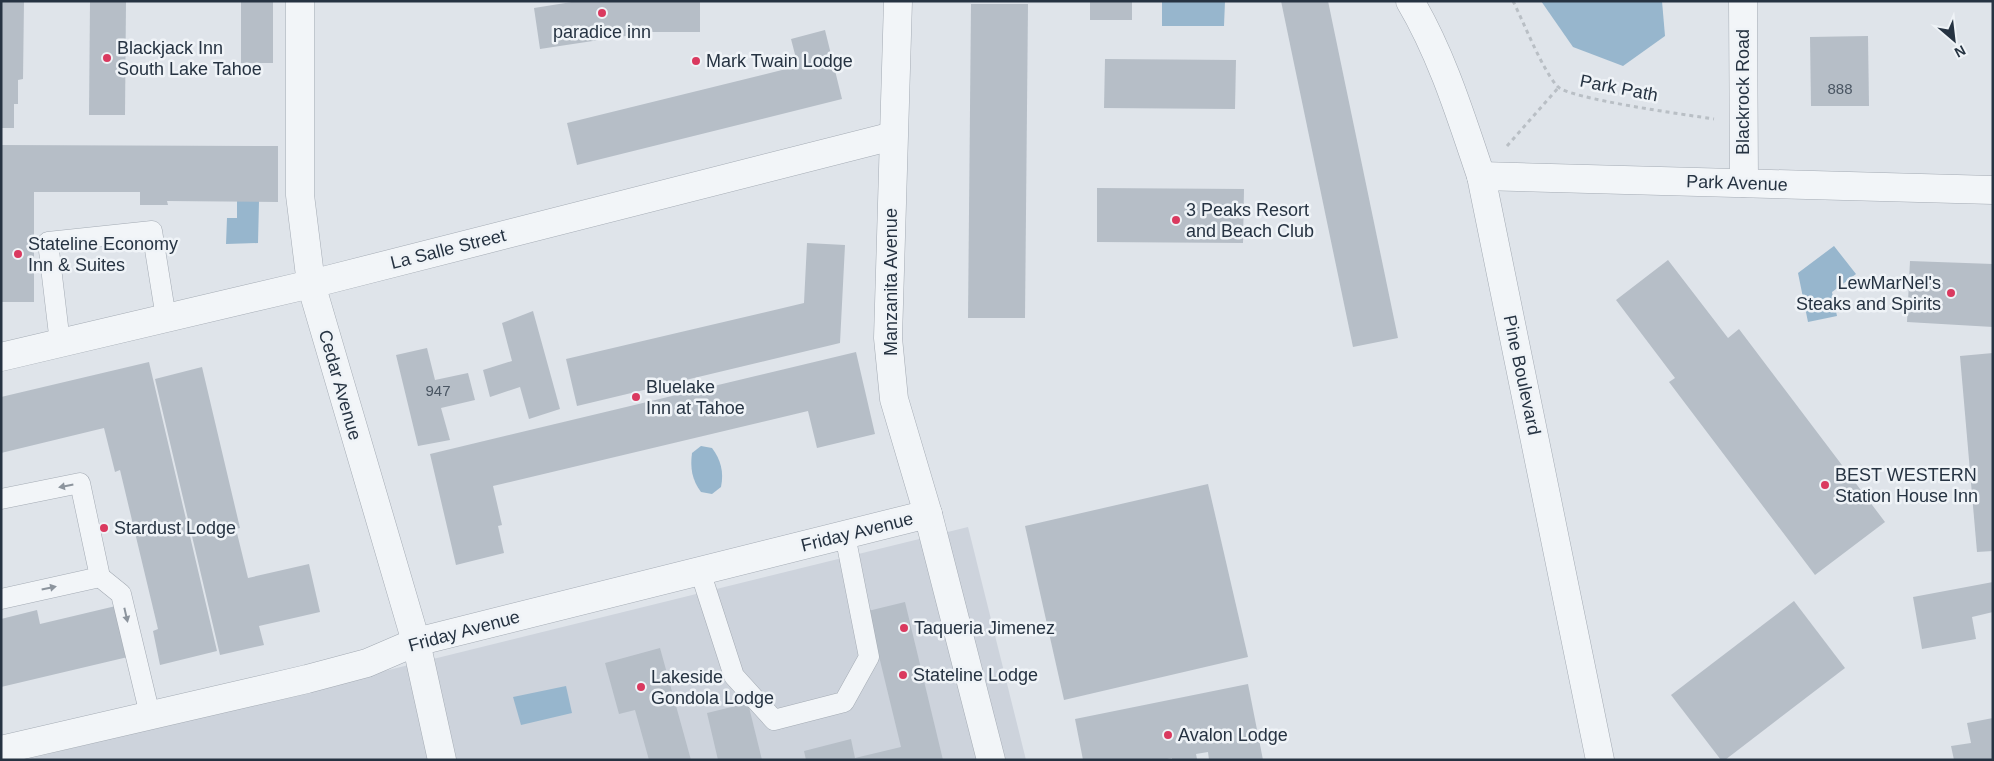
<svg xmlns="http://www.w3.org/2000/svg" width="1994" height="761" font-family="Helvetica,sans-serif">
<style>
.built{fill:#cdd3dc}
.water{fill:#97b6cd}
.building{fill:#b6bec7}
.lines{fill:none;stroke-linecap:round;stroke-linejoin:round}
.service-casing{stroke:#a4abb4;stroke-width:21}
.minor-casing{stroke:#a4abb4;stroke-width:29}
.tertiary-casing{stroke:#a4abb4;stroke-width:29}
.path{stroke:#b9bfc5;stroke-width:3;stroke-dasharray:4 4;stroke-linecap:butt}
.service{stroke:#f2f5f8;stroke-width:20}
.minor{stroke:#f2f5f8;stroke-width:28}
.tertiary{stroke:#f2f5f8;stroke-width:28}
.oneway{fill:#8c949d}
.poi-dot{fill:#da395f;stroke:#eff3f7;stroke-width:2}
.labels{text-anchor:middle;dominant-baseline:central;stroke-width:5;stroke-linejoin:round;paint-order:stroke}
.number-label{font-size:15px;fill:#4a5663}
.poi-label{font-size:18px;fill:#263342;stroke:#eff3f7;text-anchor:start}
.street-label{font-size:18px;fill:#263342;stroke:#eff3f7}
</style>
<rect width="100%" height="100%" fill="#dfe4ea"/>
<polygon class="built" points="968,527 1026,760 24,760"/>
<g class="water">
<polygon points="1162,1 1225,1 1224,26 1162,26"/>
<polygon points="1541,1 1662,1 1665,36 1623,66 1573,47"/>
<polygon points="237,201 259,201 258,243 226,244 227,218 237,218"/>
<polygon points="1834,246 1856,274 1832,292 1837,316 1808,322 1798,273"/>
<path d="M701 446 712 448C721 460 724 472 721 487L712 494 701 492C692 480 690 468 692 453Z"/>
<polygon points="566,686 572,713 521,725 513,697"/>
</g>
<g class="building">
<polygon points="1,1 24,1 23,79 18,80 18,104 14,104 14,128 1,128"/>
<polygon points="90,1 126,1 125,115 89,115"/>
<rect x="241" y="1" width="32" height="62"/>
<polygon points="578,1 700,1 700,32 652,32 540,49 534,8"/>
<rect x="1090" y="1" width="42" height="19"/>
<polygon points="1281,1 1328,1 1398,338 1353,347"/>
<polygon points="971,4 1028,4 1025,318 968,318"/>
<polygon points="825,30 842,99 577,165 567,123 798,66 791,39"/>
<polygon points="1868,36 1869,106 1811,106 1810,37"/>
<polygon points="1105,59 1236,60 1235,109 1104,108"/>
<polygon points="1,145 278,146 278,202 167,201 168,205 140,205 140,192 34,192 34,302 1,302"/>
<polygon points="1097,188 1244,189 1243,243 1097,242"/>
<polygon points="807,243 845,245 840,343 577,406 566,359 804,303"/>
<polygon points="1668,260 1728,338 1739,329 1885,522 1815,575 1669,382 1675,378 1616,300"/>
<polygon points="1910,261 1993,264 1993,327 1907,322"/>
<polygon points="533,311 560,409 529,419 520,387 490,397 483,370 512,361 502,323"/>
<polygon points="427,348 435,380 468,373 475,400 441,408 450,440 418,446 396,355"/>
<polygon points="856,352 875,434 817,448 808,411 493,486 502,525 498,526 504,553 456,565 430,454"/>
<polygon points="1993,353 1993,551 1977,552 1960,356"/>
<polygon points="149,362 217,651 160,665 153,631 158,629 120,470 115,472 104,428 1,453 1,397"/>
<polygon points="202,367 240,528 236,529 248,578 309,564 320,612 259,626 264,645 220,655 155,379"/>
<polygon points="1208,484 1248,657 1064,700 1025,526"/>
<polygon points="1993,582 1993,612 1972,617 1976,639 1922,649 1913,597"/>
<polygon points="1794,601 1845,668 1725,760 1721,760 1671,695"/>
<polygon points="905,602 943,760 806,760 804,751 851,739 855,758 901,747 868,611"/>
<polygon points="120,605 132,656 1,687 1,619 37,610 40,624"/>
<polygon points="660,648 691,760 649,760 635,710 619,714 605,663"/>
<polygon points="1248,684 1263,760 1209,760 1208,752 1196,754 1197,759 1191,760 1172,760 1172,758 1162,760 1083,760 1075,719"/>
<polygon points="748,703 762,760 718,760 707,713"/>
<polygon points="1993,718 1993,760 1954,760 1951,746 1971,743 1967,723"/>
</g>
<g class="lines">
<defs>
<g id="service">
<polyline points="60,343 48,242 152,231 166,318"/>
<polyline points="1,499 80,483 100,577 1,599"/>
<polyline points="700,571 734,676 774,720 844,702 869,657 845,535"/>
<polyline points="100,577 121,594 150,715"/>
</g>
<g id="minor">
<polyline points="300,1 300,195 311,284 416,642 442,760"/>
<polyline points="898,1 888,338 894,399 928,514 991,760"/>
<polyline points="1743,1 1744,183"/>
<polyline points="1481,176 1993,190"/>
<polyline points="1,357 311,284 893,136"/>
<polyline points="1,750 307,679 367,663 416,642 928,514"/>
</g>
<path id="tertiary" d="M1410 1C1442 55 1461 117 1481 176L1600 760"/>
</defs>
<use href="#service" class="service-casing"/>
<use href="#minor" class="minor-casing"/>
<use href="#tertiary" class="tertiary-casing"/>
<g class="path">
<path d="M1513 1C1525 25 1541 67 1557 86 1568 99 1689 115 1714 119"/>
<polyline points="1507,146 1558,88"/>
</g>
<use href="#service" class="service"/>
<use href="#minor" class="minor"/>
<use href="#tertiary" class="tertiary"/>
</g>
<defs><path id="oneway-solid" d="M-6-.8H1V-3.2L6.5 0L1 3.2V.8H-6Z" transform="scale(1.25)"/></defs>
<g class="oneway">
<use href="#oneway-solid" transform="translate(66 486) rotate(169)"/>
<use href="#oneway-solid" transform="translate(49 588) rotate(-12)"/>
<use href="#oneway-solid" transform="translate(126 615) rotate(77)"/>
</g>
<g class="poi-dot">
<circle cx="602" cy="13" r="5"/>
<circle cx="107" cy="58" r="5"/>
<circle cx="696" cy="61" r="5"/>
<circle cx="1176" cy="220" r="5"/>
<circle cx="18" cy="254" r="5"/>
<circle cx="1951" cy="293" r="5"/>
<circle cx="636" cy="397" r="5"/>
<circle cx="1825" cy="485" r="5"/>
<circle cx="104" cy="528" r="5"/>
<circle cx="904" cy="628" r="5"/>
<circle cx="903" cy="675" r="5"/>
<circle cx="641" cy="687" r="5"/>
<circle cx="1168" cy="735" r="5"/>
</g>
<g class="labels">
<g class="number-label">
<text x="1840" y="88">888</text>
<text x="438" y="390">947</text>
</g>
<g class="poi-label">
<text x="602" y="32" text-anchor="middle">paradice inn</text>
<text x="117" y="48">Blackjack Inn<tspan x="117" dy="21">South Lake Tahoe</tspan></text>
<text x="706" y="61">Mark Twain Lodge</text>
<text x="1186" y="210">3 Peaks Resort<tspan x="1186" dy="21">and Beach Club</tspan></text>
<text x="28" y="244">Stateline Economy<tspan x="28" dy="21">Inn &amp; Suites</tspan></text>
<text x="1941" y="283" text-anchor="end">LewMarNel's<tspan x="1941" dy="21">Steaks and Spirits</tspan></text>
<text x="646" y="387">Bluelake<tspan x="646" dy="21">Inn at Tahoe</tspan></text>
<text x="1835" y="475">BEST WESTERN<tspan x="1835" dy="21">Station House Inn</tspan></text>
<text x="114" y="528">Stardust Lodge</text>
<text x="914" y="628">Taqueria Jimenez</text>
<text x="913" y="675">Stateline Lodge</text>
<text x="651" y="677">Lakeside<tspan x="651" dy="21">Gondola Lodge</tspan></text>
<text x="1178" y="735">Avalon Lodge</text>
</g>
<g class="street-label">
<text transform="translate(1619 88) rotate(11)">Park Path</text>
<text transform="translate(1743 92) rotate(-90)">Blackrock Road</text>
<text transform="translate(1737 183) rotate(2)">Park Avenue</text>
<text transform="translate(448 249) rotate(-14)">La Salle Street</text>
<text transform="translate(891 282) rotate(-90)">Manzanita Avenue</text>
<text transform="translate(1522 375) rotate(78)">Pine Boulevard</text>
<text transform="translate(340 385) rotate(74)">Cedar Avenue</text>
<text transform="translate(857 532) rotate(-14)">Friday Avenue</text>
<text transform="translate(464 631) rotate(-15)">Friday Avenue</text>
</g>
</g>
<rect width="1994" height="761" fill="none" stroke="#263342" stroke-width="5"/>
<g transform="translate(1954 40) rotate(152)" stroke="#eff3f7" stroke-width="4" paint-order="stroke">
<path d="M0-4L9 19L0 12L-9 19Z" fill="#263342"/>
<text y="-8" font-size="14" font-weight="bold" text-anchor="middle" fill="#263342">N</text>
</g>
</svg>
